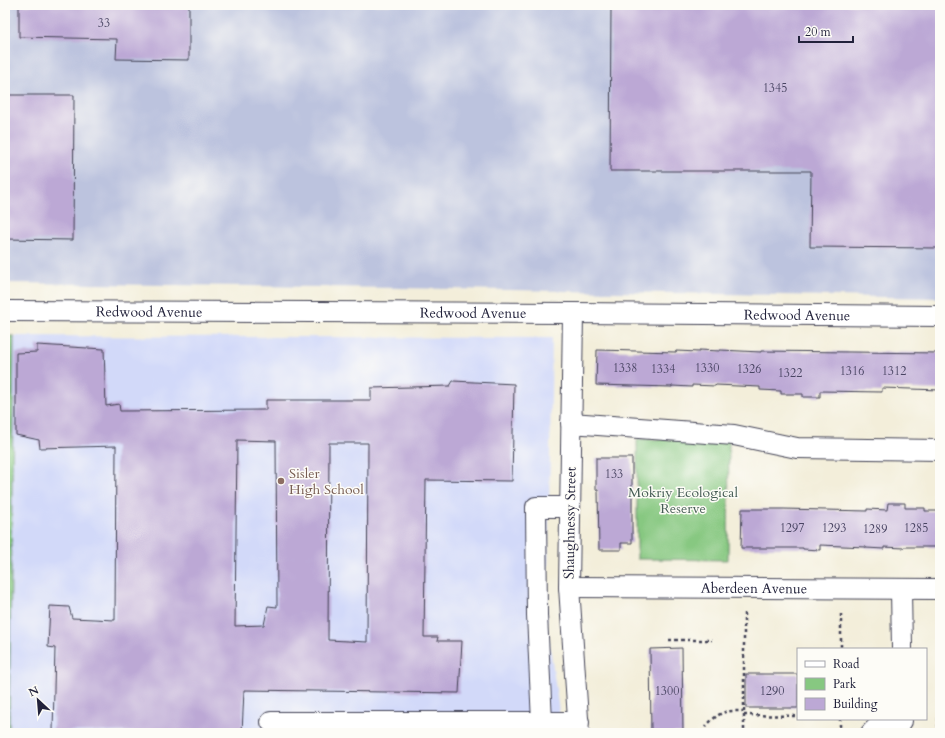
<svg xmlns="http://www.w3.org/2000/svg" width="945" height="738" font-family="Cardo,serif">
<style>
.built{fill:#d2d9f9}
.industrial{fill:#bcc3de}
.green{fill:#87c881;stroke:#54755e}
.building{fill:#bca8d5;fill-rule:evenodd}
.lines{fill:none;stroke-linecap:round;stroke-linejoin:round}
.minor-casing{stroke:#414153;stroke-width:22}
.path{stroke:#414153;stroke-width:2.5;stroke-dasharray:3 3;stroke-linecap:butt}
.minor{stroke:#fff;stroke-width:20}
.education-dot{fill:#8d6e63;stroke:#fdfcf7;stroke-width:1.5}
.labels{text-anchor:middle;dominant-baseline:central;stroke-width:3;stroke-linejoin:round;paint-order:stroke}
.number-label{font-size:12px;fill:#484462}
.street-label{font-size:14px;fill:#22223b;stroke:#fdfcf7}
.education-label{font-size:14px;fill:#785e54;stroke:#fdfcf7;text-anchor:start}
.park-label{font-size:14px;fill:#455c54;stroke:#fdfcf7}
</style>
<rect width="100%" height="100%" fill="#fdfcf7"/>
<filter id="ink" filterUnits="userSpaceOnUse"><feTurbulence type="fractalNoise" baseFrequency=".025" numOctaves="2"/><feDisplacementMap in="SourceGraphic" scale="8" xChannelSelector="R" yChannelSelector="G"/><feConvolveMatrix kernelMatrix="1 2 1 2 8 2 1 2 1" color-interpolation-filters="sRGB"/></filter>
<filter id="wash" filterUnits="userSpaceOnUse"><feTurbulence type="fractalNoise" baseFrequency=".012" numOctaves="4" result="noise"/><feDisplacementMap in="SourceGraphic" scale="16" xChannelSelector="R" yChannelSelector="G"/><feGaussianBlur stdDeviation="0.9" result="paint"/><feColorMatrix in="noise" values="0 0 0 0 0 0 0 0 0 0 0 0 0 0 0 0 0 1.4 0 .05"/><feComposite in="paint" operator="in"/></filter>
<g filter="url(#wash)">
<rect width="100%" height="100%" fill="#f3eeda"/>
<polygon class="built" points="14,336 552,338 547,624 562,733 9,733"/>
<polygon class="industrial" points="5,5 940,5 940,298 396,288 5,283"/>
<g class="green">
<polygon points="5,336 14,336 9,733 5,733"/>
<polygon points="637,439 729,440 728,560 637,559"/>
</g>
<g id="blocks">
<g class="building">
<polygon points="19,5 189,5 189,60 116,59 117,39 19,37"/>
<polygon points="611,5 940,5 940,248 810,247 811,171 610,171"/>
<polygon points="5,95 74,95 73,240 5,239"/>
<path d="M37 345 104 349 106 406 119 404 120 411 266 410V400H371V388L450 386 453 381 514 384 512 481 426 480 424 637H438L437 641H462L459 693 244 690 242 733 53 731 55 648 48 647 50 606 69 607 72 618 115 620 116 446 40 448 39 440 16 435V353L37 352ZM237 440 276 441 277 607 268 606 264 625 235 626ZM329 443H368L367 642 328 640Z"/>
<polygon points="597,350 676,352 676,351 699,352 699,350 720,351 720,350 761,352 761,351 940,353 940,390 882,388 882,392 820,391 820,397 803,397 803,394 781,394 781,391 760,390 760,387 716,385 715,386 692,385 692,387 672,386 672,387 596,385"/>
<polygon points="596,458 632,458 632,543 621,543 621,550 599,550 598,490 596,490"/>
<polygon points="888,503 905,503 905,508 925,508 925,511 940,511 940,547 904,547 904,548 884,547 884,549 866,548 866,547 820,545 820,550 803,549 803,548 741,548 742,509 784,509 867,511 867,509 887,510"/>
<polygon points="682,648 683,733 651,733 650,649"/>
<rect x="746" y="674" width="52" height="34"/>
</g>
</g>
</g>
<g filter="url(#ink)">
<use href="#blocks" fill-opacity="0" stroke="#414153" stroke-width="1"/>
<g class="lines">
<defs>
<g id="minor">
<path id="s1" d="M5 311 573 313 940 316"/>
<polyline points="573,313 569,587 579,733"/>
<polyline points="571,423 734,435 797,448 940,450"/>
<polyline points="570,507 536,507 537,615 542,722 579,722"/>
<path id="s2" d="M569 587 940 589"/>
<polyline points="901,589 902,649"/>
<polyline points="271,722 542,722"/>
<polyline points="871,733 880,724 902,721"/>
</g>
</defs>
<use href="#minor" class="minor-casing"/>
<g class="path">
<polyline points="744,613 744,733"/>
<polyline points="841,614 841,649"/>
<polyline points="669,640 712,640"/>
<polyline points="744,715 798,716"/>
<path d="M703 733C704 728 706 726 709 723 722 710 727 711 744 711"/>
<polyline points="777,733 778,733"/>
<polyline points="840,733 840,719"/>
<polyline points="938,733 939,615"/>
</g>
<use href="#minor" class="minor"/>
</g>
</g>
<circle class="education-dot" cx="281" cy="481" r="4"/>
<g class="labels">
<g class="number-label">
<text x="104" y="23">33</text>
<text x="775" y="88">1345</text>
<text x="625" y="368">1338</text>
<text x="707" y="368">1330</text>
<text x="663" y="369">1334</text>
<text x="749" y="369">1326</text>
<text x="852" y="371">1316</text>
<text x="894" y="371">1312</text>
<text x="790" y="373">1322</text>
<text x="614" y="474">133</text>
<text x="792" y="528">1297</text>
<text x="834" y="528">1293</text>
<text x="916" y="528">1285</text>
<text x="875" y="529">1289</text>
<text x="667" y="691">1300</text>
<text x="772" y="691">1290</text>
</g>
<g class="street-label">
<text stroke="none"><textPath href="#s1" startOffset="144">Redwood Avenue</textPath></text>
<text stroke="none"><textPath href="#s1" startOffset="468">Redwood Avenue</textPath></text>
<text stroke="none"><textPath href="#s1" startOffset="792">Redwood Avenue</textPath></text>
<text transform="translate(570 523) rotate(-89)">Shaughnessy Street</text>
<text stroke="none"><textPath href="#s2" startOffset="185">Aberdeen Avenue</textPath></text>
</g>
<g class="education-label">
<text x="289" y="473">Sisler<tspan x="289" dy="16">High School</tspan></text>
</g>
<g class="park-label">
<text x="683" y="492">Mokriy Ecological<tspan x="683" dy="16">Reserve</tspan></text>
</g>
</g>
<rect width="945" height="738" fill="none" stroke="#fdfcf7" stroke-width="20"/>
<rect x="797" y="648" width="130" height="72" fill="#fdfcf7" stroke="#a5a5ac"/>
<rect x="805" y="661" width="20" height="6" fill="#ffffff" stroke="#a5a5ac"/>
<text x="833" y="668" font-size="12" fill="#22223b">Road</text>
<rect x="805" y="678" width="20" height="12" fill="#87c881" stroke="#a5a5ac"/>
<text x="833" y="688" font-size="12" fill="#22223b">Park</text>
<rect x="805" y="698" width="20" height="12" fill="#bca8d5" stroke="#a5a5ac"/>
<text x="833" y="708" font-size="12" fill="#22223b">Building</text>
<g transform="translate(38 700) rotate(334)" stroke="#fdfcf7" stroke-width="3" paint-order="stroke">
<path d="M0-3L7 15L0 10L-7 15Z" fill="#22223b"/>
<text y="-6" font-size="11" font-weight="bold" text-anchor="middle" fill="#22223b">N</text>
</g>
<path d="M799 36v6h54v-6" fill="none" stroke="#22223b" stroke-width="2"/>
<text x="805" y="36" font-size="12" fill="#22223b" stroke="#fdfcf7" stroke-width="3" paint-order="stroke">20 m</text>
</svg>
